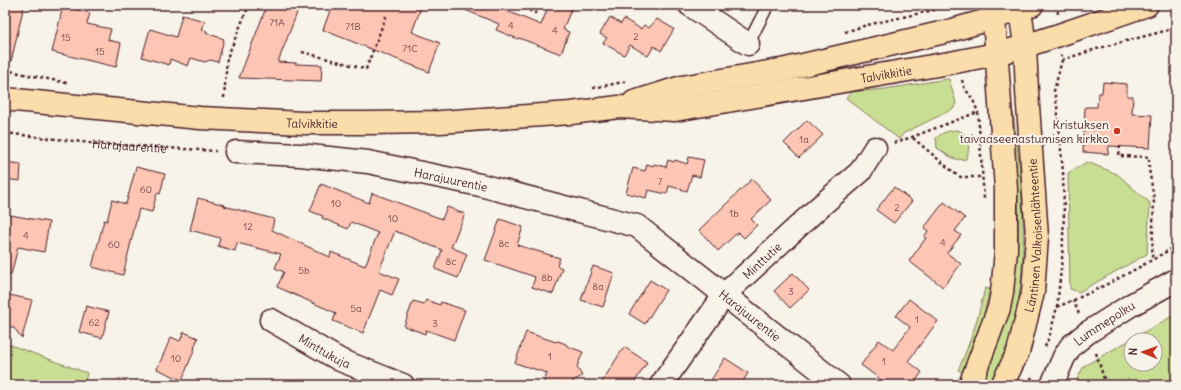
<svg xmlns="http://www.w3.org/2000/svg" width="1181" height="390" font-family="Delius,sans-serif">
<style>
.green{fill:#c8de93;stroke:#897e5f;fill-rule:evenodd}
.building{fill:#fdc5b3;stroke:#4a1f2b}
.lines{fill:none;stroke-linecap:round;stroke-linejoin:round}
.service-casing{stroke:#4a1f2b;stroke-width:14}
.minor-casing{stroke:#4a1f2b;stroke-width:25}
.primary-casing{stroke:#4a1f2b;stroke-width:25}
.path{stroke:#4a1f2b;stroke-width:2.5;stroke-dasharray:3 3;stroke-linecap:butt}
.service{stroke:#f7f3e8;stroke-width:11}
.minor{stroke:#f7f3e8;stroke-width:22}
.primary{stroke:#fbddab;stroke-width:22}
.poi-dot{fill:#c8321e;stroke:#f7f3e8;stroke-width:1.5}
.labels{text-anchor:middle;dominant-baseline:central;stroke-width:4;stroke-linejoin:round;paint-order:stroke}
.number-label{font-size:10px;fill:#77484d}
.street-label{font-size:12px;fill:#4a1f2b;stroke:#f7f3e8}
.poi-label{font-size:12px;fill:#4a1f2b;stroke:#f7f3e8;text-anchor:end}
</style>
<rect width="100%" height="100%" fill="#f7f3e8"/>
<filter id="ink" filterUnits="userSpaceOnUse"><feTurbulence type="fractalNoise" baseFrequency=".025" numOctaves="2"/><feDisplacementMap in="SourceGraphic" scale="8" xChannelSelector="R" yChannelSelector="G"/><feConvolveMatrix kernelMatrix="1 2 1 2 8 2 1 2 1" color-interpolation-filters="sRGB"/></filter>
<g filter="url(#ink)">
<g class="green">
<polygon points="947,79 949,79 956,103 954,108 947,112 904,133 899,139 846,98 851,92 885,89"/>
<path d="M1013 112C1022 184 1032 271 1009 340 1004 355 996 370 990 385H979L998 344 1012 296 1019 233 1018 193 1008 113Z"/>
<path d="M956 130C969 131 971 149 966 159 953 162 947 154 937 148L936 138C942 132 949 131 956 130Z"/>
<polygon points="1087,162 1117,174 1150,203 1147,254 1079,292 1070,289 1068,173"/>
<path d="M985 288 990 289C984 318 974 345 962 372L958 370C971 342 978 318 985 288Z"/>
<path d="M1176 314V385H1074L1084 366ZM1131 340H1155V364H1131Z"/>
<polygon points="5,343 87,373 84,385 5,385"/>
</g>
<g class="building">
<polygon points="5,5 24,5 11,62 5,61"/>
<polygon points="267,5 300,5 278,62 296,63 295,64 322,65 321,81 239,78"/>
<polygon points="332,5 422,5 412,32 440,43 429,72 323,30"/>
<polygon points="453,5 492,5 541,25 549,5 573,5 563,29 569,32 561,54 519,38 518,39 496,30 499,24"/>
<polygon points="63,6 90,13 87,24 111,29 108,40 121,43 116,67 52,52"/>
<polygon points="182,15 205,21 202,30 207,31 206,33 224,39 218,62 210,60 205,62 191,58 188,66 170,59 169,65 142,57 150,29 176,37"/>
<polygon points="610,17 621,24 624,19 641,29 644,25 649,28 657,19 674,29 661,51 654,46 648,56 630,45 624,55 603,43 607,38 600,34"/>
<polygon points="1103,82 1127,84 1127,96 1133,96 1132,114 1152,115 1150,148 1109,146 1108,154 1083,152 1085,107 1097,107 1098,93 1102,93"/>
<polygon points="807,120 823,135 799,158 784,143"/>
<polygon points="689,157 704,160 700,177 692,175 687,191 669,186 667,194 648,190 646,198 626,193 633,168 645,171 647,164 653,166 654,164 666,167 668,160 674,162 675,160 687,164"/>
<polygon points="5,162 21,164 20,181 5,179"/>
<polygon points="136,167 165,174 160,194 157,193 152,212 139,209 123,275 92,267 104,220 107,221 112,200 126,204"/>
<polygon points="752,179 771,200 751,219 757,225 744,238 738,232 718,251 699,230"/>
<polygon points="321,184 369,203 372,193 442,219 447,207 465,214 451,247 467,254 458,278 435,269 442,250 395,231 379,271 399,279 392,295 380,290 363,333 333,321 336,313 277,287 284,272 275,268 281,254 237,243 235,251 218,246 220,238 190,230 198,198 225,205 224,206 274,219 272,230 330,257 331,252 365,266 378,233 351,222 348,229 322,218 323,216 310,211"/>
<polygon points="894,187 912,201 894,223 876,210"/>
<polygon points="944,202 965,218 955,231 961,235 947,253 961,264 943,287 909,261 926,238 924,237 928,231 924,228"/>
<polygon points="5,214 49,222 44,252 18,247 11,275 5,274"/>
<polygon points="500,219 523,227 517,245 560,258 557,266 562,268 553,294 532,287 535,277 485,260"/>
<polygon points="593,266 614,273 603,307 581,300"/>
<polygon points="793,273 809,290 790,308 774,291"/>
<polygon points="650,280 666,290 645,324 629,314"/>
<polygon points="5,294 32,300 22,338 14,328 5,326"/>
<polygon points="909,299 938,321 908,361 922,372 913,385 888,385 861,365 879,340 893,350 910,327 896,316"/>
<polygon points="426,300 440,305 441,302 465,310 454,340 426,330 425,334 404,326 413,301 424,304"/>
<polygon points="86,306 109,312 102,338 79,332"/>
<polygon points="184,332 198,338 194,348 195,348 182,380 157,369 171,337 180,341"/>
<polygon points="526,332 556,342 558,341 566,344 567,346 583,352 577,367 582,376 573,381 571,385 543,385 547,373 515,363"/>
<polygon points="624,347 647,362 633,385 600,385"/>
<polygon points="725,358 748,373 741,385 708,385"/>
</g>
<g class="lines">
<defs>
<polyline id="service" points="748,44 768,5"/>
<g id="minor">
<polyline points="690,5 748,44"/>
<path id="s2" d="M236 152 300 155 368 162 480 185 637 226 839 385"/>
<path id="s3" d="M271 320 340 360 403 385"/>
<path id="s4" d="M661 385 725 294 817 209 860 172 875 148"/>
<path id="s5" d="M1052 385 1064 357 1071 346 1087 333 1131 305 1176 280"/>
</g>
<g id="primary">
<path id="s6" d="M5 99 200 118 303 123H368L440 122 571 113 619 107 675 110 955 62 996 54 1025 46 1059 35 1147 5"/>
<polyline points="634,102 682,87 786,69 949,31 994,18 1032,5"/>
<polyline points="970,385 999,308 1002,292 1006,251 1006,189 994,18"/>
<path id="s7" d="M1002 385 1018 352 1033 292 1037 237 1027 91 1025 46 1020 9"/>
</g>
</defs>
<use href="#service" class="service-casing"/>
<use href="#minor" class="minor-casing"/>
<use href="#primary" class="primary-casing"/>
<g class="path">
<polyline points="518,5 535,13 539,5"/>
<polyline points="1057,5 1058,14"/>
<polyline points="845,32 867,25 943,8 946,5"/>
<polyline points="302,52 366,69 386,16"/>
<polyline points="1062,60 1096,49 1176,28"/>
<polyline points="5,70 67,83"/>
<polyline points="962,80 964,87 973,100 978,112 984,199"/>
<polyline points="593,88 628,81"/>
<polyline points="224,98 227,58 249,5"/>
<path id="s1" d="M5 133 91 143 216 151"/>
<polyline points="913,138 958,176 961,177 982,177"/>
<polyline points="894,143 912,137 978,112"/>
<polyline points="1120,146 1119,156 1149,157 1149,169 1154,198 1152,260"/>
<polyline points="1073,300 1079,314"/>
<path d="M1057 307C1097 291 1139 268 1176 246"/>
<polyline points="1045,347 1050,334 1057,307 1062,260 1064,215 1063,172 1057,106 1054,91 1062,60 1061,55"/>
<polyline points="1096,353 1106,385"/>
<polyline points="1028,385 1032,377"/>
</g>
<use href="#service" class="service"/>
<use href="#minor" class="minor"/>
<use href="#primary" class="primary"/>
</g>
</g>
<circle class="poi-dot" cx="1117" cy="131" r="4"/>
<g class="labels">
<g class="number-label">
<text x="277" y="22">71A</text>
<text x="511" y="25">4</text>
<text x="353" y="26">71B</text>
<text x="555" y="30">4</text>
<text x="636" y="36">2</text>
<text x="66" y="37">15</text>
<text x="410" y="48">71C</text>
<text x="100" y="51">15</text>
<text x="804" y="139">1a</text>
<text x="660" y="181">7</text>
<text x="146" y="189">60</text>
<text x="336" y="203">10</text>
<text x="897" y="207">2</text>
<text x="734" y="213">1b</text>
<text x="393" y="218">10</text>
<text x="248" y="226">12</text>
<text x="26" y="235">4</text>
<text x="943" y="242">4</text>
<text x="504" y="243">8c</text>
<text x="114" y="244">60</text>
<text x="451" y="261">8c</text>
<text x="304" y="270">5b</text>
<text x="547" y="277">8b</text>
<text x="598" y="286">8a</text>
<text x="791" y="291">3</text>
<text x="356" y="308">5a</text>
<text x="917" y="319">1</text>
<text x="94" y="322">62</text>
<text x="435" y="323">3</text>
<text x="550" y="356">1</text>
<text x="176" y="358">10</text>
<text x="884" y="361">1</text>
</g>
<g class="street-label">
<text stroke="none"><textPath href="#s6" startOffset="886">Talvikkitie</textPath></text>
<text stroke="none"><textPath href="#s6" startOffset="308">Talvikkitie</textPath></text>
<text stroke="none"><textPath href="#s1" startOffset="125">Harajuurentie</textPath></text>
<text stroke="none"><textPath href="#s2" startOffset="217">Harajuurentie</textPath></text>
<text stroke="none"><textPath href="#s7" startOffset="155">Läntinen Valkoisenlähteentie</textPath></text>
<text stroke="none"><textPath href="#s4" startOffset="161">Minttutie</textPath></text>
<text stroke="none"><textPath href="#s2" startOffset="553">Harajuurentie</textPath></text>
<text stroke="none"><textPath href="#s5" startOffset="84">Lummepolku</textPath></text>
<text stroke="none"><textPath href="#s3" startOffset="62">Minttukuja</textPath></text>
</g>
<g class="poi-label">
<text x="1109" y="124">Kristuksen<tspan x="1109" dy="14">taivaaseenastumisen kirkko</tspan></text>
</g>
</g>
<rect width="1181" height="390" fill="none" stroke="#f7f3e8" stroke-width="20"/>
<rect x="10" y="10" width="1161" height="370" fill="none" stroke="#4a1f2b" stroke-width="1.5" filter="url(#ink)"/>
<g transform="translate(1143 352) rotate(272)"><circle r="19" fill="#f7f3e8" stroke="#b29e9c"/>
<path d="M0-3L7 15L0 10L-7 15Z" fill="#c8321e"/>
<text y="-6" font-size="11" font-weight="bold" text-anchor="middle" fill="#4a1f2b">N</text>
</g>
</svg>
